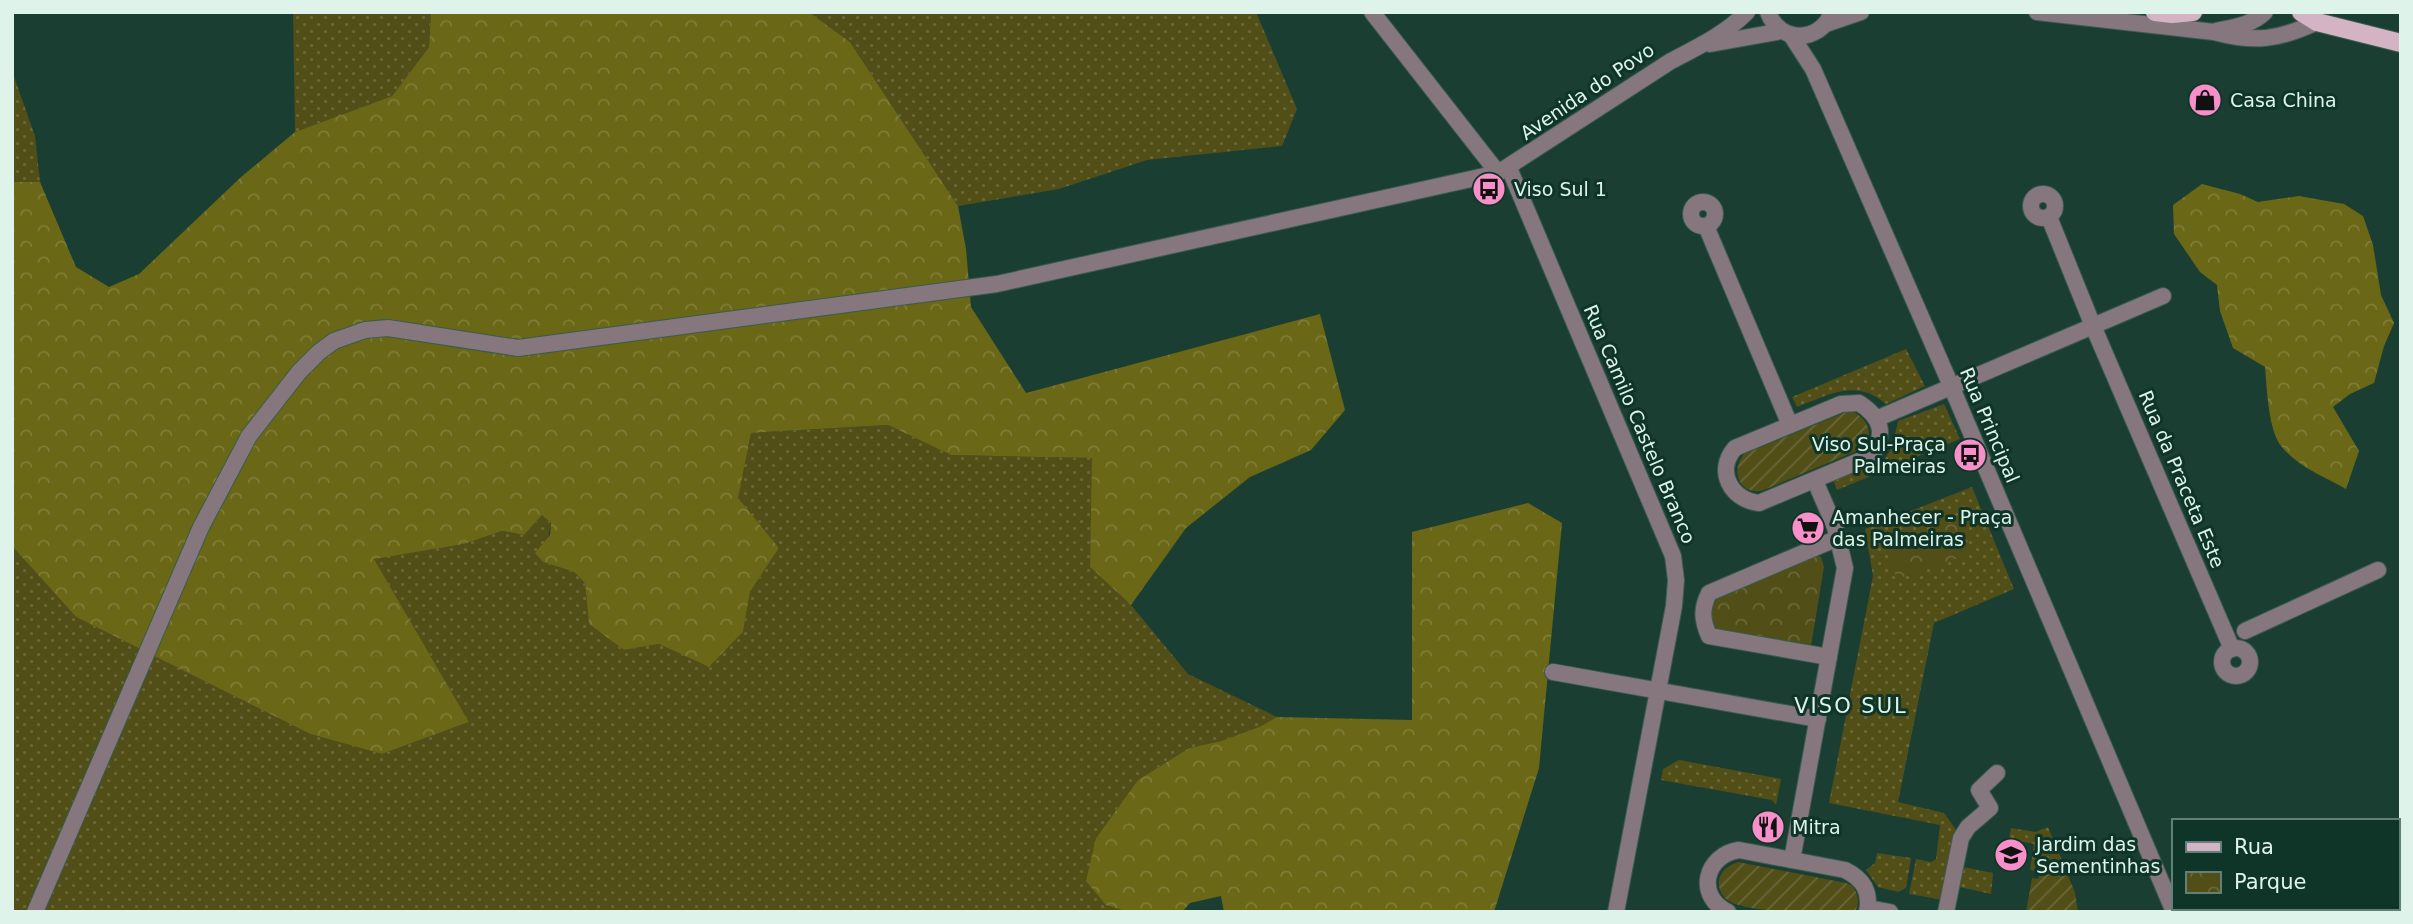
<svg xmlns="http://www.w3.org/2000/svg" width="2413" height="924" font-family="'DejaVu Sans',sans-serif">
<style>
.grass{fill:url(#grass-dots)}
.forest{fill:url(#forest-crowns)}
.park{fill:url(#park-crowns)}
.garden{fill:url(#garden-furrows)}
.lines{fill:none;stroke-linecap:round;stroke-linejoin:round}
.minor-casing{stroke:#395c4f;stroke-width:18}
.major-casing{stroke:#395c4f;stroke-width:20}
.minor{stroke:#86767e;stroke-width:16}
.major{stroke:#d4b4c4;stroke-width:18}
.labels{text-anchor:middle;dominant-baseline:central;stroke-width:6;stroke-linejoin:round;paint-order:stroke}
.street-label{font-size:19px;fill:#def3ea;stroke:#0e3528}
.poi-label{font-size:19px;fill:#def3ea;stroke:#0e3528;text-anchor:start}
.neighbourhood-label{font-size:21px;letter-spacing:2px;fill:#def3ea;stroke:#0e3528}
</style>
<defs>
<pattern id="grass-dots" width="8" height="8" patternUnits="userSpaceOnUse" patternTransform="scale(1.75)"><rect width="8" height="8" fill="#514e17"/><path d="M2 2h.1M6 6h.1" fill="none" stroke="#6a6839" stroke-width="1.8" stroke-linecap="round"/></pattern>
<pattern id="forest-crowns" width="20" height="18" patternUnits="userSpaceOnUse" patternTransform="scale(1.75)"><rect width="20" height="18" fill="#6a6716"/><path d="M2 6a3 3 0 1 1 6 0M12 15a3 3 0 1 1 6 0" fill="none" stroke="#7f7d38"/></pattern>
<pattern id="park-crowns" width="20" height="18" patternUnits="userSpaceOnUse" patternTransform="scale(1.75)"><rect width="20" height="18" fill="#514e17"/><path d="M2 6a3 3 0 1 1 6 0M12 15a3 3 0 1 1 6 0" fill="none" stroke="#6a6839"/></pattern>
<pattern id="garden-furrows" width="10" height="10" patternUnits="userSpaceOnUse" patternTransform="scale(1.75)"><rect width="10" height="10" fill="#514e17"/><path d="M-1 1l2-2M0 10L10 0M9 11l2-2" fill="none" stroke="#6a6839"/></pattern>
</defs>
<rect width="100%" height="100%" fill="#1a3f32"/>
<g class="grass">
<polygon points="293,12 431,12 429,47 392,96 295,132"/>
<polygon points="809,12 1256,12 1297,109 1282,146 1147,160 1059,189 958,206 850,42"/>
<polygon points="12,71 35,136 40,182 12,182"/>
<path d="M1906 349 1925 386 1886 404C1855 378 1830 395 1797 407L1792 397Z"/>
<polygon points="1944,404 1960,439 1837,490 1833,480 1885,459 1892,447 1898,421"/>
<polygon points="888,425 951,455 1093,458 1090,567 1131,605 1188,674 1277,717 1259,727 1221,741 1189,748 1138,780 1096,838 1106,905 1128,912 12,912 12,546 76,617 310,734 382,754 469,722 373,558 464,544 502,531 524,535 542,515 551,523 543,562 574,572 585,583 589,624 624,650 659,644 709,667 743,632 750,592 779,548 737,498 751,433"/>
<polygon points="1972,487 2014,589 1934,623 1898,802 1944,813 1957,831 1944,900 1909,894 1916,859 1931,862 1936,859 1940,825 1829,803 1873,576 1865,529"/>
<polygon points="1679,760 1781,779 1776,805 1772,800 1661,780 1663,769"/>
<polygon points="2048,827 2068,875 2030,870 2034,844 2009,839 2011,828 2035,832"/>
<polygon points="1877,853 1911,858 1906,888 1898,892 1878,887 1866,870 1875,863"/>
<polygon points="1963,867 1993,873 1991,894 1955,886"/>
</g>
<g class="forest">
<polygon points="431,12 809,12 850,42 958,206 966,249 971,307 1026,393 1320,314 1345,410 1311,450 1250,477 1186,528 1131,605 1090,567 1092,458 951,455 888,425 751,433 738,498 779,548 750,592 743,632 709,667 659,644 624,650 589,624 585,583 574,572 543,562 535,553 550,535 551,523 542,515 524,535 502,531 464,544 374,559 469,722 382,754 310,734 76,617 12,546 12,182 40,182 76,267 109,287 139,274 240,178 295,132 392,96 429,47"/>
<path d="M2202 184 2240 194 2258 202 2299 196 2344 204 2363 216 2373 245 2381 295 2394 323 2384 346 2374 383 2350 394 2333 407 2359 451 2346 489C2325 477 2298 467 2282 447 2268 431 2267 388 2265 367L2233 348 2220 311 2217 285 2200 272 2174 234 2173 205Z"/>
<polygon points="1528,503 1562,523 1539,768 1494,912 1224,912 1221,896 1190,903 1182,912 1128,912 1106,905 1086,881 1096,838 1138,780 1189,748 1221,741 1259,727 1277,717 1412,720 1412,532"/>
</g>
<g class="park">
<polygon points="1961,520 1972,553 1897,579 1885,546"/>
<polygon points="1814,555 1821,557 1824,567 1810,652 1715,635 1709,612 1717,598"/>
</g>
<g class="garden">
<path d="M1846 412H1854C1867 420 1871 428 1868 444L1861 449 1764 490C1741 497 1729 472 1744 454Z"/>
<path d="M1738 862 1846 883 1853 886C1858 895 1860 903 1855 912 1829 912 1745 915 1726 899 1721 895 1718 887 1719 880 1721 870 1729 865 1738 862Z"/>
<polygon points="2040,873 2068,875 2075,893 2078,912 2026,912 2032,878 2038,879"/>
</g>
<g class="lines">
<defs>
<g id="minor">
<polyline points="1372,12 1498,173"/>
<path d="M1768 12C1779 44 1821 43 1832 12"/>
<path d="M2037 12 2214 32C2255 43 2278 40 2317 22"/>
<polyline points="1826,24 1861,12"/>
<path d="M2216 31C2234 27 2252 25 2265 12"/>
<polyline points="1791,35 1813,69 1952,388 2174,912"/>
<polyline points="1710,44 1782,31"/>
<polyline points="1509,168 1673,556 1676,580 1674,606 1616,912"/>
<circle cx="2043" cy="206" r="12"/>
<circle cx="1703" cy="214" r="12"/>
<polyline points="2049,217 2093,326 2232,649"/>
<polyline points="1706,226 1790,425"/>
<path d="M1859 403C1881 417 1887 434 1871 456L1759 503C1731 500 1715 471 1735 448L1841 404Z"/>
<polyline points="1876,419 2163,296"/>
<polyline points="2245,631 2378,570"/>
<circle cx="2236" cy="662" r="14"/>
<path d="M1829 657 1709 636C1702 620 1701 609 1709 593L1838 538"/>
<polyline points="1553,672 1818,719"/>
<polyline points="2397,828 2401,829"/>
<polyline points="1792,860 1845,568 1835,527 1815,481"/>
<polyline points="1868,908 1890,912"/>
<path d="M35 912 201 527 249 436 299 372 319 352 334 341 365 330 388 328 518 348 997 284 1498 173 1671 61C1698 47 1725 34 1747 12"/>
<path d="M1728 912C1695 896 1705 855 1739 850L1845 870C1863 879 1871 891 1867 912"/>
<polyline points="1946,912 1961,838 1968,827 1990,808 1979,790 1997,773"/>
</g>
<g id="major">
<polyline points="2155,12 2172,14 2193,12"/>
<polyline points="2301,12 2317,22 2401,43"/>
</g>
</defs>
<use href="#minor" class="minor-casing"/>
<use href="#major" class="major-casing"/>
<use href="#minor" class="minor"/>
<use href="#major" class="major"/>
</g>
<defs>
<symbol id="shop-disc" viewBox="-11 -11 22 22"><circle r="9.5" fill="#f98fc9" stroke="#0e3528"/><path d="M-5-2.5h2.3a2.7 3.5 0 0 1 5.4 0H5L5.5 6h-11ZM-1.5-2.5h3a1.5 2.3 0 0 0-3 0Z" fill="#111"/></symbol>
<symbol id="bus-disc" viewBox="-11 -11 22 22"><circle r="9.5" fill="#f98fc9" stroke="#0e3528"/><path d="M-5-6H5V4H4V6H2V4H-2V6H-4V4H-5ZM-3.5-4V0h7V-4ZM-3.5 1.2v1.5H-2V1.2ZM2 1.2v1.5H3.5V1.2Z" fill="#111"/></symbol>
<symbol id="supermarket-disc" viewBox="-11 -11 22 22"><circle r="9.5" fill="#f98fc9" stroke="#0e3528"/><path d="M-6-5.5h2.5l.6 2H6L4.5 2H-2.5L-4.4-4H-6ZM-1.5 3.2a1.3 1.3 0 1 0 .1 0ZM3 3.2a1.3 1.3 0 1 0 .1 0Z" fill="#111"/></symbol>
<symbol id="restaurant-disc" viewBox="-11 -11 22 22"><circle r="9.5" fill="#f98fc9" stroke="#0e3528"/><path d="M-5-6h1v4h1v-4h1v4h1v-4h1v5L-1.5 .5V6h-2V.5L-5-1ZM5-6V6H3V1.5H1.5Q1.5-4 5-6Z" fill="#111"/></symbol>
<symbol id="school-disc" viewBox="-11 -11 22 22"><circle r="9.5" fill="#f98fc9" stroke="#0e3528"/><path d="M0-5L7-2L0 1L-7-2ZM-4 1L0 2.5L4 1V4Q0 6-4 4Z" fill="#111"/></symbol>
</defs>
<g fill-rule="evenodd">
<use href="#shop-disc" x="2186" y="81" width="38" height="38"/>
<use href="#bus-disc" x="1470" y="170" width="38" height="38"/>
<use href="#bus-disc" x="1951" y="436" width="38" height="38"/>
<use href="#supermarket-disc" x="1789" y="509" width="38" height="38"/>
<use href="#restaurant-disc" x="1749" y="808" width="38" height="38"/>
<use href="#school-disc" x="1992" y="836" width="38" height="38"/>
</g>
<g class="labels">
<g class="street-label">
<text transform="translate(1587 91) rotate(-34)">Avenida do Povo</text>
<text transform="translate(1640 424) rotate(67)">Rua Camilo Castelo Branco</text>
<text transform="translate(1990 425) rotate(67)">Rua Principal</text>
<text transform="translate(2182 479) rotate(67)">Rua da Praceta Este</text>
</g>
<g class="poi-label">
<text x="2230" y="100">Casa China</text>
<text x="1514" y="189">Viso Sul 1</text>
<text x="1946" y="444" text-anchor="end">Viso Sul-Praça<tspan x="1946" dy="22">Palmeiras</tspan></text>
<text x="1832" y="517">Amanhecer - Praça<tspan x="1832" dy="22">das Palmeiras</tspan></text>
<text x="1792" y="827">Mitra</text>
<text x="2036" y="844">Jardim das<tspan x="2036" dy="22">Sementinhas</tspan></text>
</g>
<g class="neighbourhood-label">
<text x="1851" y="706">VISO SUL</text>
</g>
</g>
<rect width="2413" height="924" fill="none" stroke="#def3ea" stroke-width="28"/>
<rect x="2172" y="819" width="228" height="91" fill="#0e3528" stroke="#618176" stroke-width="2"/>
<rect x="2186" y="842" width="35" height="10" fill="#d4b4c4" stroke="#618176" stroke-width="2"/>
<text x="2234" y="854" font-size="21" fill="#def3ea">Rua</text>
<rect x="2186" y="872" width="35" height="21" fill="url(#park-crowns)" stroke="#618176" stroke-width="2"/>
<text x="2234" y="889" font-size="21" fill="#def3ea">Parque</text>
</svg>
